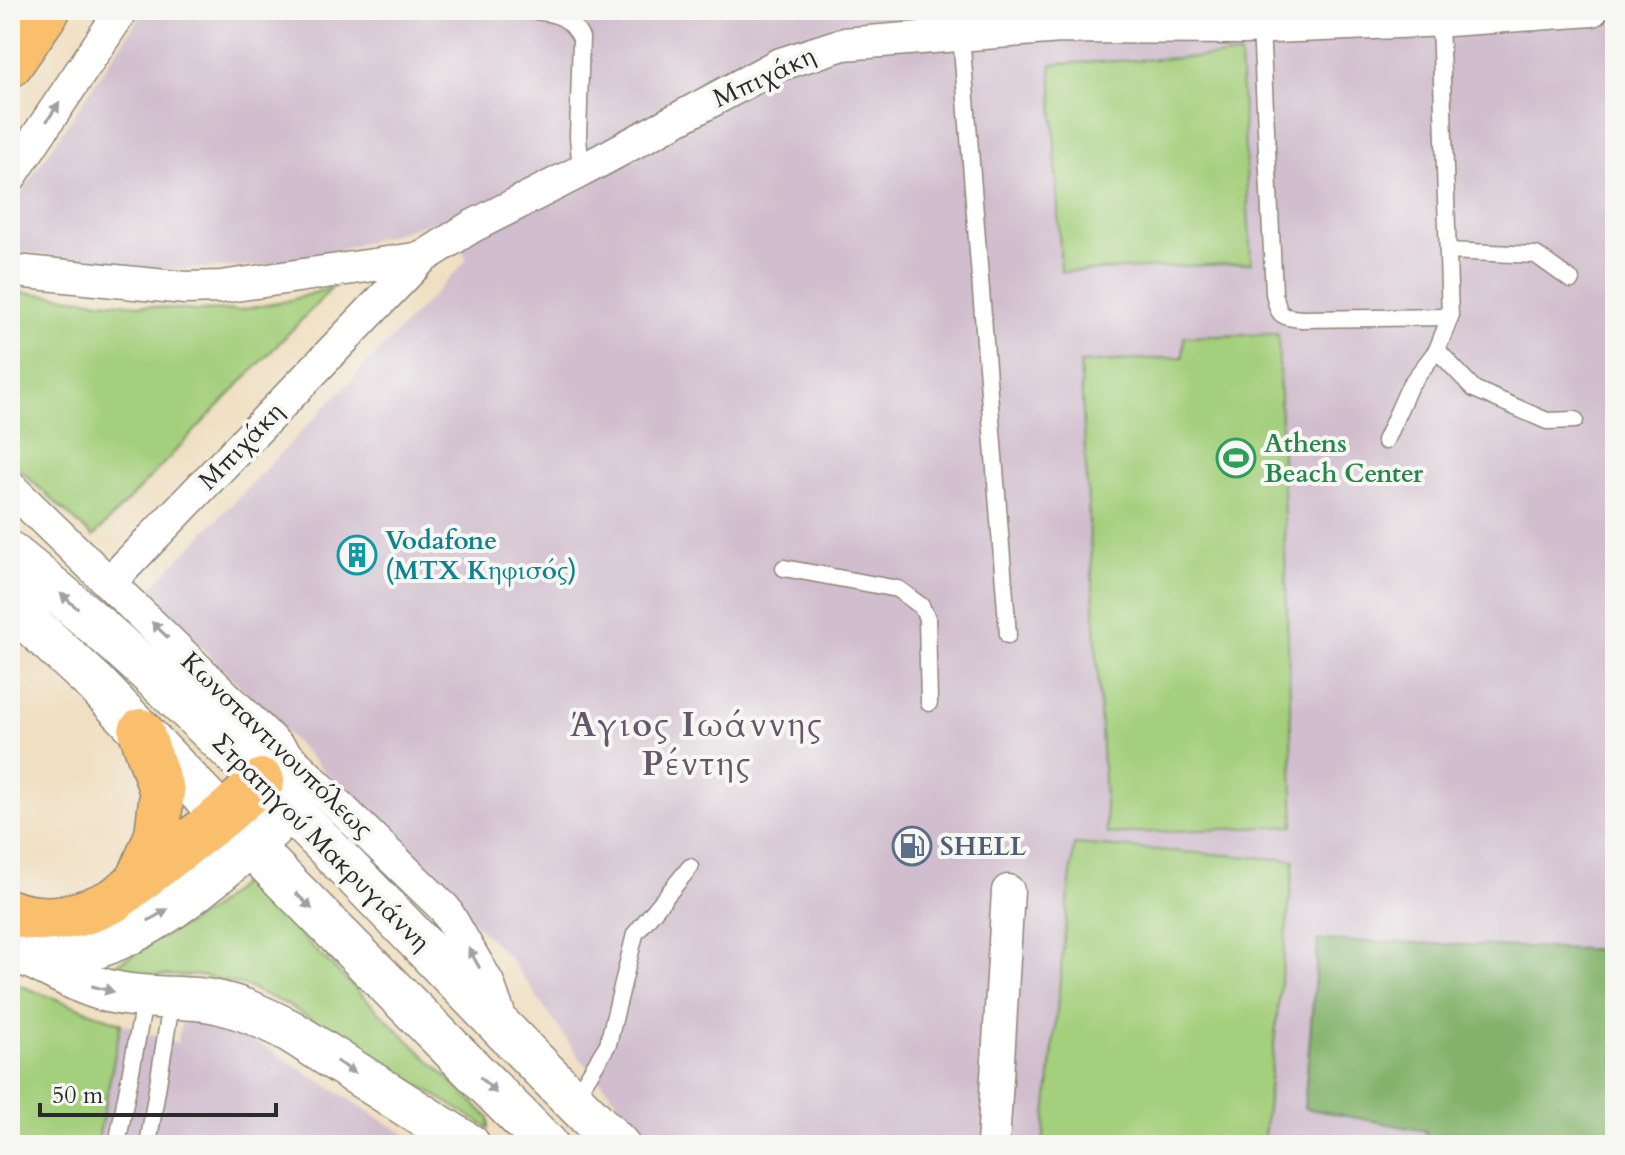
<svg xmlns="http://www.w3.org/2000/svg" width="1625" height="1155" font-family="Cardo,serif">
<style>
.industrial{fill:#d0bdcd}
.green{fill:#a4cf7b;stroke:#687d53;stroke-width:2}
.forest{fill:#83b26b;stroke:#576e4b;stroke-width:2}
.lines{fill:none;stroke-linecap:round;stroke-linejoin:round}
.service-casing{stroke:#8e8576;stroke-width:19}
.minor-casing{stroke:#8e8576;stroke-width:35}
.tertiary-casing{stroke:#8e8576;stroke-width:45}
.motorway-casing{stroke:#8e8576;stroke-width:47}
.service{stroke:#fff;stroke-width:16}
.minor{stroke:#fff;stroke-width:32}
.tertiary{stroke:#fff;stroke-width:42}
.motorway{stroke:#f9bf6d;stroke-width:44}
.oneway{fill:#a0a0a0}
.labels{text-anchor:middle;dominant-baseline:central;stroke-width:8;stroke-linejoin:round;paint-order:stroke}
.street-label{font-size:26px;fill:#2b2b2b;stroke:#f6f6f2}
.leisure-label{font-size:26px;font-weight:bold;fill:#27864d;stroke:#f6f6f2;text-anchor:start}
.culture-label{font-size:26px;font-weight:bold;fill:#0d838f;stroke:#f6f6f2;text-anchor:start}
.service-label{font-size:26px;font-weight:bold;fill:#4e5e75;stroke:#f6f6f2;text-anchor:start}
.district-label{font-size:34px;font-weight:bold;letter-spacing:2px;fill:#65586a;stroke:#f6f6f2}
</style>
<rect width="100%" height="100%" fill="#f6f6f2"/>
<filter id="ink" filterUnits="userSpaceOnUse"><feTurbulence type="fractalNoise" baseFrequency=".0125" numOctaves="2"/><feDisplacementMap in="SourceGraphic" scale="16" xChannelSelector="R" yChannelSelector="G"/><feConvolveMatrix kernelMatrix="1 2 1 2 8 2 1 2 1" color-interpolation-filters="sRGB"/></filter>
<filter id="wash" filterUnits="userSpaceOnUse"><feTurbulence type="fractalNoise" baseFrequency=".006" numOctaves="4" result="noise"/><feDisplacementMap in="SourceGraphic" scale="32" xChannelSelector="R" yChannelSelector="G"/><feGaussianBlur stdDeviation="1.8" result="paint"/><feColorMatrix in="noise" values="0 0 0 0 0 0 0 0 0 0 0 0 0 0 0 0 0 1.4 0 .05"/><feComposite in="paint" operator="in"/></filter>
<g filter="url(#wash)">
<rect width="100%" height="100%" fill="#f0dfc1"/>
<g class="industrial">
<polygon points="144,10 1615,10 1615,1145 656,1145 579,1057 511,960 147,592 467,260 446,218 293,264 167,270 10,251 10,210"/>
<polygon points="190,1018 229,1028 272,1051 422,1145 97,1145 121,1023 177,1044 181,1024"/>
</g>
<g class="green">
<polygon points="1240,55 1251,263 1061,272 1051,64"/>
<polygon points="333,287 93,537 10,461 10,291 195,311 239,310 287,301"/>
<polygon points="1278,334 1294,826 1107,834 1080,363 1183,357 1184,337"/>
<polygon points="1074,844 1294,860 1263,1145 1043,1145"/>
<polygon points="244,881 489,1118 489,1128 286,1004 245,986 204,976 132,975 110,970 111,967 208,912"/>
<polygon points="10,982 121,1023 97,1145 10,1145"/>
</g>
<polygon class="forest" points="1318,940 1615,950 1615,1145 1424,1145 1426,1131 1304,1108"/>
</g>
<g filter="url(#ink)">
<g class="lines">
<defs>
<g id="service">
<path d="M527 10C553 14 567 12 581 38L578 137 581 171"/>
<path d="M1261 27 1274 293C1279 315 1279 317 1302 319L1450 317"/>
<polyline points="961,35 1008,635"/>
<polyline points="1448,251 1536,255 1571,280"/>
<polyline points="1437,350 1474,389 1547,421 1575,420"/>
<polyline points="1385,441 1410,385 1437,350 1450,317 1440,20"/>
<polyline points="784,568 898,589 921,606 927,618 929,703"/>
<polyline points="574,1099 608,1044 635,934 690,867"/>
<polyline points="117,1145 145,997"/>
<polyline points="148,1145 172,998"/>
</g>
<g id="minor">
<polyline points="10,177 122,10"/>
<polyline points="26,272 185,288 221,287 422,258"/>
<polyline points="10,487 445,909 488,983 502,1023"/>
<polyline points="110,582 422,258 471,227 581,171 778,65 843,44 1061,27 1245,28 1448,20 1592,10"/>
<polyline points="993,1145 1008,891"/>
</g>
<g id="tertiary">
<path d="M10 553C232 730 416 947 618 1145"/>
<polyline points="10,605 96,684 285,881 547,1145"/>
<path d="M10 949C47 961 79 987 118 993 144 998 171 997 197 999 231 1002 261 1016 290 1031L469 1145"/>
<path d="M33 956C47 956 62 956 76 953 153 935 213 876 272 827"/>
</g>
<g id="motorway">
<polyline points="10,65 48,10"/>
<polyline points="138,881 157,835 162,792 141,731"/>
<path d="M10 912C47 925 80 917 114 900L222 816 262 781"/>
</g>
</defs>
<use href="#service" class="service-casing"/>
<use href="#minor" class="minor-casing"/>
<use href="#tertiary" class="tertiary-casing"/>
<use href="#motorway" class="motorway-casing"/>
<use href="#service" class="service"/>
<use href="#minor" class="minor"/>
<use href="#tertiary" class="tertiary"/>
<use href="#motorway" class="motorway"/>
</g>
<defs><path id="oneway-solid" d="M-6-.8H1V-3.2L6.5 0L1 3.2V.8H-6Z" transform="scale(2)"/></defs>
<g class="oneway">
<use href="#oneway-solid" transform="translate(53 112) rotate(-56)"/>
<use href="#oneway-solid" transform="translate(69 601) rotate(-139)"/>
<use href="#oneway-solid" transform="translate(160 630) rotate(-136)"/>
<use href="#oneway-solid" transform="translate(304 901) rotate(45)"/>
<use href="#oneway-solid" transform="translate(158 915) rotate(-31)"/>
<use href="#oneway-solid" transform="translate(474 958) rotate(-119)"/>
<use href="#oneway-solid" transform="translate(103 989) rotate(15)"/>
<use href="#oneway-solid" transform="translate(346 1067) rotate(32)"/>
<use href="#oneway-solid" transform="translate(488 1085) rotate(45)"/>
</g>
</g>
<defs>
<symbol id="stadium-ring" viewBox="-11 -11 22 22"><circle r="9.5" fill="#f6f6f2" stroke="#2e9e5b" stroke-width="1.5"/><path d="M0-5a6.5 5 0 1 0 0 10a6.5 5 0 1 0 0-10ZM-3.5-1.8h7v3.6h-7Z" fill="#2e9e5b"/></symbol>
<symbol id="building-ring" viewBox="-11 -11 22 22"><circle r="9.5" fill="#f6f6f2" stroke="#0f9aa8" stroke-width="1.5"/><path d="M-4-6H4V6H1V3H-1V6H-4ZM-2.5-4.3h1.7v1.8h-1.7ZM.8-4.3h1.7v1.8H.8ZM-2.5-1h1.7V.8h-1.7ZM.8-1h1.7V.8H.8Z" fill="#0f9aa8"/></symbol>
<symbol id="fuel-ring" viewBox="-11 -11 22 22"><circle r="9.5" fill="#f6f6f2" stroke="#5c6f8a" stroke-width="1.5"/><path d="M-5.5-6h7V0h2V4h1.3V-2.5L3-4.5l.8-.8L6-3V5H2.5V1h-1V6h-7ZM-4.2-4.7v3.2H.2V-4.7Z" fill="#5c6f8a"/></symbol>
</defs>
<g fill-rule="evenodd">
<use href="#stadium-ring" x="1214" y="436" width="44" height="44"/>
<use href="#building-ring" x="335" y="533" width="44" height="44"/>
<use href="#fuel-ring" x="890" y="824" width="44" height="44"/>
</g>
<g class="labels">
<g class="street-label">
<text transform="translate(764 77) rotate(-25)">Μπιχάκη</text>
<text transform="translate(241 446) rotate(-46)">Μπιχάκη</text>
<text transform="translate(277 745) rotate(44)">Κωνσταντινουπόλεως</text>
<text transform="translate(321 842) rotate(45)">Στρατηγού Μακρυγιάννη</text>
</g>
<g class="leisure-label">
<text x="1264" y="443">Athens<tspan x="1264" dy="30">Beach Center</tspan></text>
</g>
<g class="culture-label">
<text x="385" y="540">Vodafone<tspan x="385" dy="30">(MTX Κηφισός)</tspan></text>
</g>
<g class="service-label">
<text x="940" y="846">SHELL</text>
</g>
<g class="district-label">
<text x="697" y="725">Άγιος Ιωάννης<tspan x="697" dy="39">Ρέντης</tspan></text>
</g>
</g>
<rect width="1625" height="1155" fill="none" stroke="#f6f6f2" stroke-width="40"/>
<path d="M40 1103v12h236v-12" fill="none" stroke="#2b2b2b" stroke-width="4"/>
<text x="52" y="1103" font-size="24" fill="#2b2b2b" stroke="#f6f6f2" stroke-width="6" paint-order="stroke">50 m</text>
</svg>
